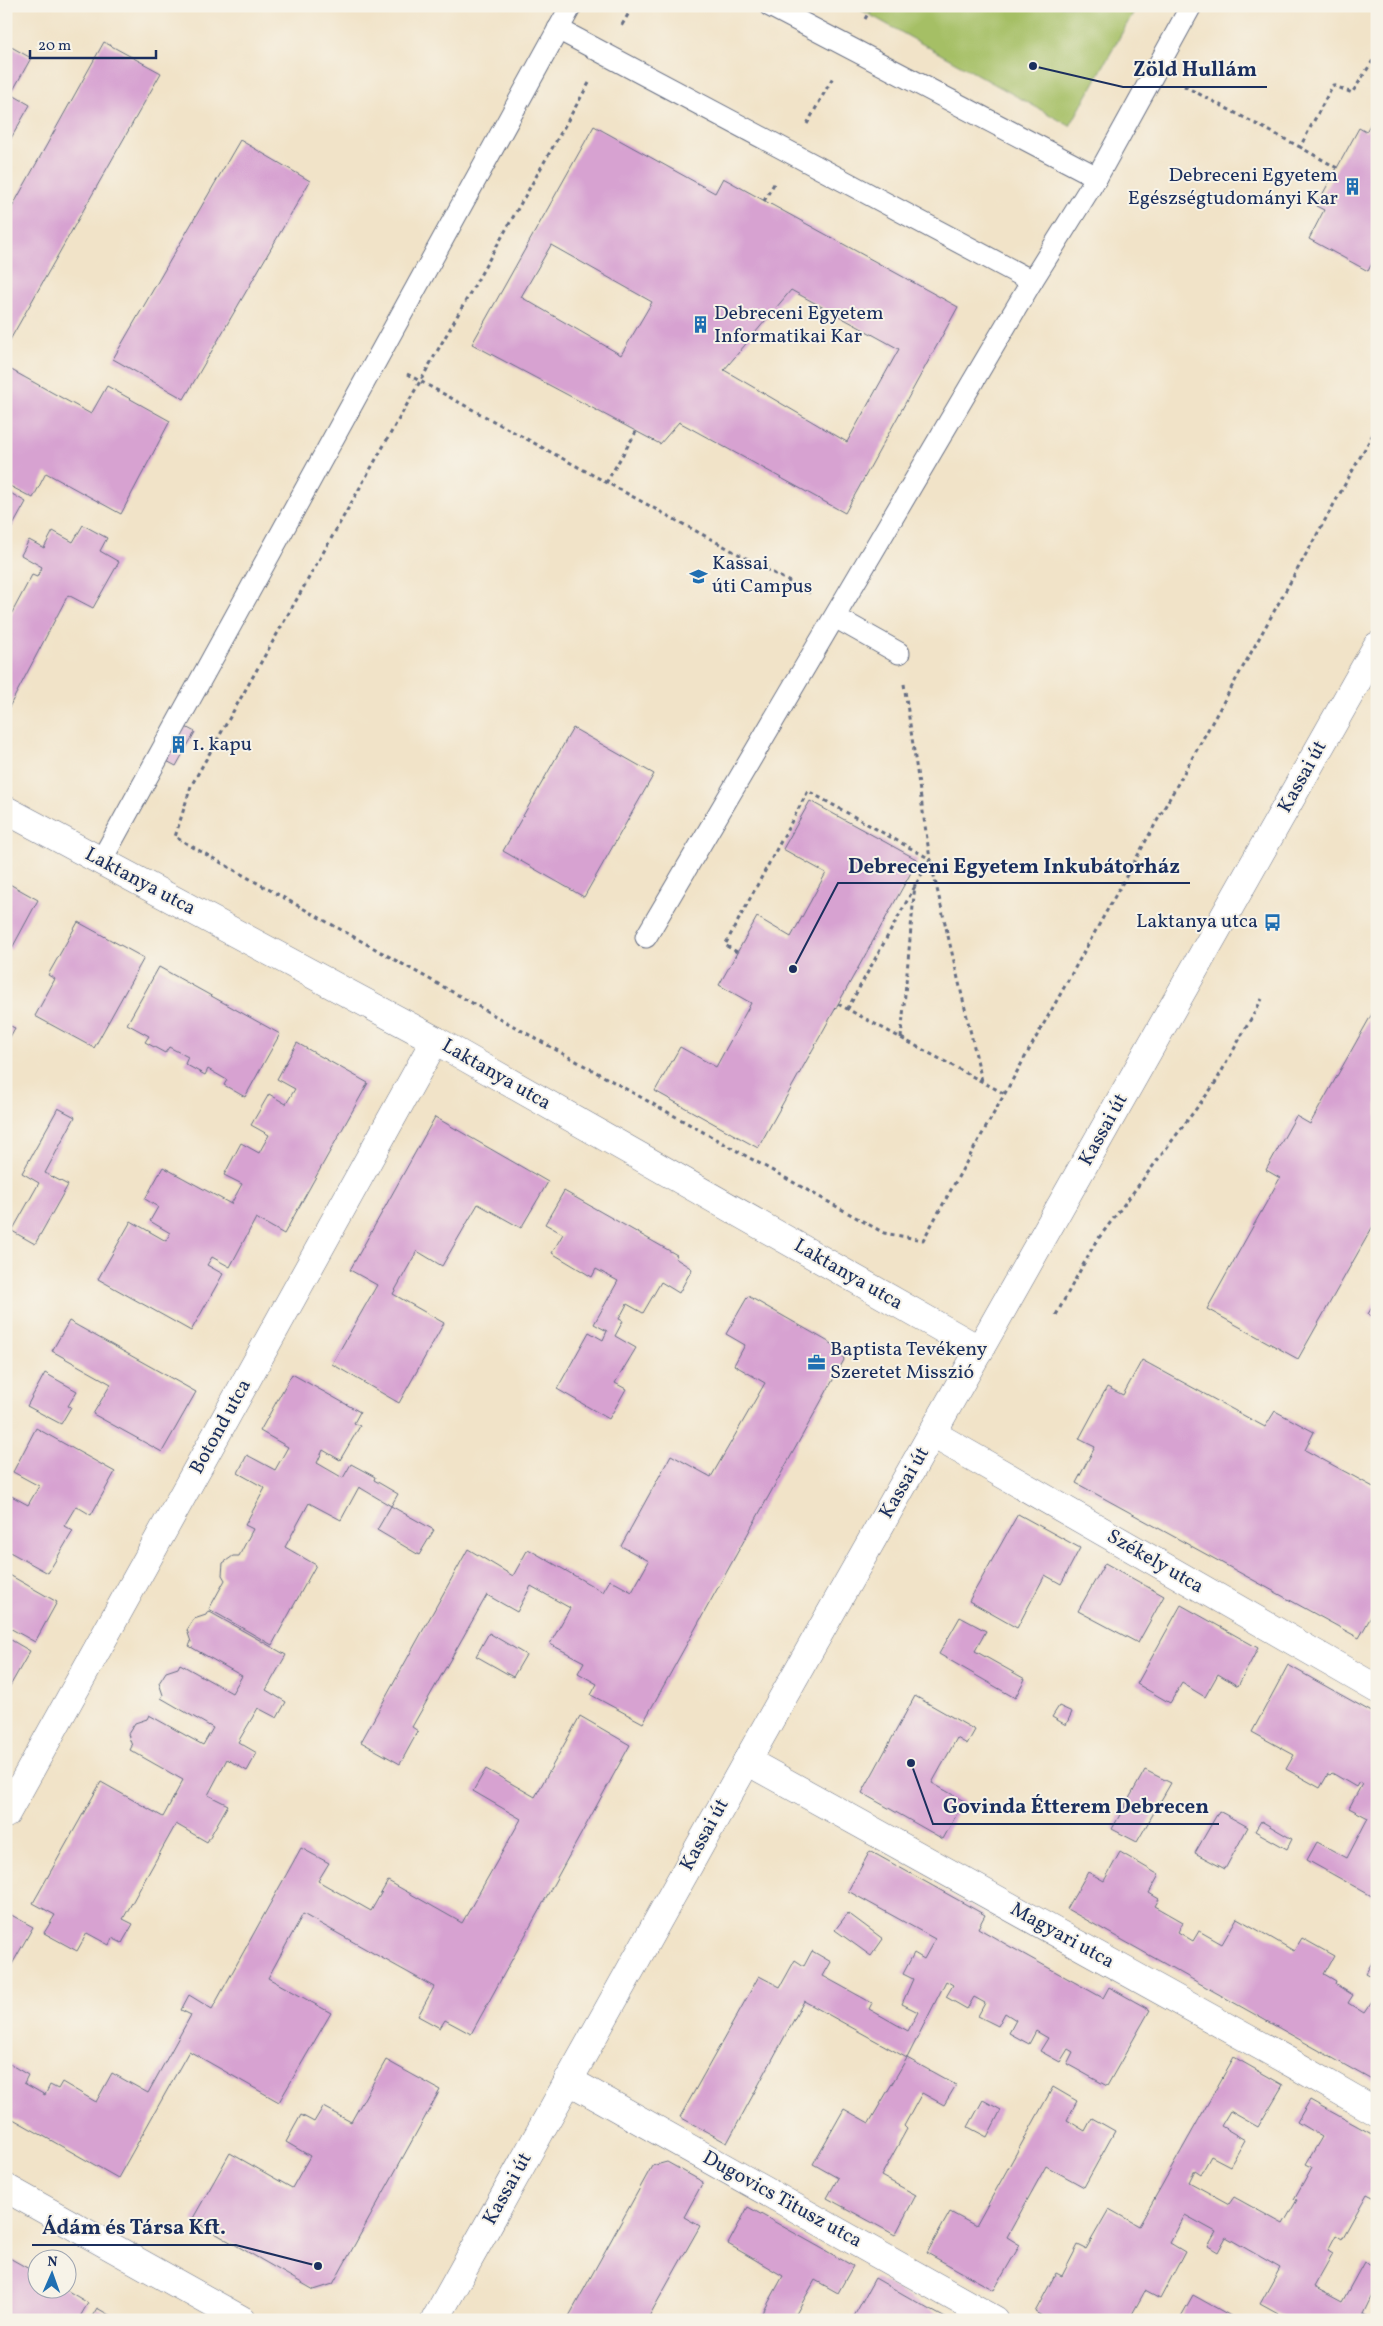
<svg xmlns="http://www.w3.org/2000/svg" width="1383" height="2326" font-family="Vollkorn,serif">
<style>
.green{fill:#a5bf65;stroke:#607762}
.building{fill:#d7a2d1;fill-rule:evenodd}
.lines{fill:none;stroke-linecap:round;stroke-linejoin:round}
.service-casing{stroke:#666e83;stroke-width:23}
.minor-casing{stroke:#666e83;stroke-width:29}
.primary-casing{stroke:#666e83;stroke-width:29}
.path{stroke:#666e83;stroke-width:3;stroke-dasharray:4 4;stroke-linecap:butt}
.service{stroke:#fff;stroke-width:21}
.minor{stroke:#fff;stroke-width:28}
.primary{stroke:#fff;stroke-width:28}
.labels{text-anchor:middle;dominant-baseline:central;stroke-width:4;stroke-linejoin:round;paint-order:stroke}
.poi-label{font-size:20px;fill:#1b2f5e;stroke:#f7f3e8;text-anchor:start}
.street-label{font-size:20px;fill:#1b2f5e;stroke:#f7f3e8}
.leader{fill:none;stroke:#1b2f5e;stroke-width:2}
.callout-dot{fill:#1b2f5e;stroke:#f7f3e8;stroke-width:2}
.callout-label{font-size:21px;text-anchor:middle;font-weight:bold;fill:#1b2f5e;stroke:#f7f3e8;stroke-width:4;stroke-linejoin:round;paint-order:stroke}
</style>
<rect width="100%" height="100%" fill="#f7f3e8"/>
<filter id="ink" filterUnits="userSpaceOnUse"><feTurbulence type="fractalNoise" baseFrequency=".02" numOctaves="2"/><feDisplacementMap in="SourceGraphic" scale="10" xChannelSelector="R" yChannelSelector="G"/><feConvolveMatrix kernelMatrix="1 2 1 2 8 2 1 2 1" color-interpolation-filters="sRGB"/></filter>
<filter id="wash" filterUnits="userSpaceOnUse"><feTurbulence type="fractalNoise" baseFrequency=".0096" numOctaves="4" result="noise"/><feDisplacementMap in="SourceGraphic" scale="20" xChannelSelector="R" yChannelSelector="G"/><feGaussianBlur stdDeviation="1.12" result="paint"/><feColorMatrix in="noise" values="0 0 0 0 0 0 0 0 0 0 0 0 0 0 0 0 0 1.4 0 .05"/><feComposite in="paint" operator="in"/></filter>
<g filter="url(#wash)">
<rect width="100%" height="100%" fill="#f1e3c8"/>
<polygon class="green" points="854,6 1137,6 1070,126"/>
<g id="blocks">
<g class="building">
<polygon points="104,42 161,73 6,347 6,218"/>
<polygon points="6,44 31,58 11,94 30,105 6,147"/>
<polygon points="1377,112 1377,254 1368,271 1309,239 1324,210 1316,206 1359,128 1366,132"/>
<path d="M594 126 715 193 723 178 958 307 845 513 679 422 660 444 472 344ZM551 245 652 302 621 355 521 297ZM791 290 899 349 847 442 724 370Z"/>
<polygon points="240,140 310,181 184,399 113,359"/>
<polygon points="6,367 91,414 107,386 170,421 121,514 46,473 33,498 6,484"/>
<polygon points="7,491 26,502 6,538 6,492"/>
<polygon points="83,525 107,538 100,551 119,562 93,608 68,595 6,713 6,624 32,575 37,577 42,567 21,555 29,540 44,548 53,531 73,542"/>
<polygon points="180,724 195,732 176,766 161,758"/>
<polygon points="573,728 654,774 584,897 503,851"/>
<polygon points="810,801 918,860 758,1148 655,1091 680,1047 716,1067 751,1003 719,985 757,917 791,937 826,873 783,849"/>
<polygon points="6,882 38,900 11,950 6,947"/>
<polygon points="78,922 144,958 94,1048 35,1016 55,979 48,975"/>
<polygon points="159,967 280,1034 245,1097 224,1085 227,1080 208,1069 205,1075 185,1064 188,1057 169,1047 165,1053 145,1042 149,1036 127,1024"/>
<polygon points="1377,1005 1377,1219 1298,1359 1207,1309 1280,1178 1266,1170 1296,1116 1310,1124"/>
<polygon points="6,1024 15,1028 6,1044"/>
<polygon points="297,1043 368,1083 284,1234 256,1218 230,1267 212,1257 207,1265 223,1274 191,1331 98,1279 131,1221 166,1241 170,1233 150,1221 158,1207 145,1199 163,1167 231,1204 242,1184 224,1175 241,1143 259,1153 269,1135 251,1125 269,1094 286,1104 295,1089 277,1079"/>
<polygon points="58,1108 75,1117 45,1173 68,1185 35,1244 12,1231 39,1183 22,1173"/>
<polygon points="435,1117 548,1182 521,1228 478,1204 442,1266 417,1251 393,1294 444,1323 399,1403 332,1364 377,1285 350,1270"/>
<polygon points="564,1191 677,1255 675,1258 692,1269 679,1293 661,1282 643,1313 627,1304 619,1319 623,1321 615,1336 636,1348 615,1383 626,1389 609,1419 557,1389 589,1332 603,1340 607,1331 594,1324 618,1281 596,1269 592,1277 552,1253 563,1234 545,1224"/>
<polygon points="748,1296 841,1349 844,1360 643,1723 591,1695 597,1684 578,1673 584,1662 550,1644 570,1608 531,1586 517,1612 487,1595 412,1727 418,1731 400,1764 361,1742 468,1549 513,1576 528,1549 603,1592 610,1580 632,1592 649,1561 621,1546 671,1455 711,1477 765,1383 734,1365 745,1345 726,1334"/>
<polygon points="1377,1299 1377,1319 1368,1314"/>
<polygon points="69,1321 196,1392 162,1452 93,1414 111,1384 52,1351"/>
<polygon points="1142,1360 1265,1427 1275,1411 1314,1432 1305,1450 1377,1489 1377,1606 1359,1638 1076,1483 1095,1447 1079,1439 1107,1387 1123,1395"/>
<polygon points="45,1373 77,1391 68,1406 71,1407 61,1424 27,1406"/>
<polygon points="292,1374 360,1412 354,1423 360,1426 340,1460 323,1450 317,1463 343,1478 351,1464 375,1477 374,1480 398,1494 391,1506 434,1530 419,1555 377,1530 391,1506 359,1487 341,1520 309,1503 285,1547 316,1565 272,1645 209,1609 225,1580 222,1575 223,1563 233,1556 239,1556 253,1529 245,1525 265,1488 238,1473 247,1455 275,1470 288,1447 260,1431"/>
<polygon points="36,1428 115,1472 91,1515 76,1506 64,1526 73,1531 48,1573 6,1550 6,1493 28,1505 39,1486 13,1472"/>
<polygon points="1018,1514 1080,1548 1061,1584 1045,1575 1017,1628 969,1601"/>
<polygon points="1105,1563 1164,1596 1138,1643 1078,1611"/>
<polygon points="6,1573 57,1602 35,1642 6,1626"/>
<polygon points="1181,1605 1258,1648 1238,1686 1218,1674 1205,1697 1182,1683 1170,1703 1137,1684"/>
<polygon points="208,1611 286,1655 266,1690 286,1702 277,1718 258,1708 238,1742 257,1753 247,1771 227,1759 208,1795 228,1805 207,1842 176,1824 123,1919 133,1924 122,1943 112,1938 109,1945 87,1933 77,1951 44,1933 55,1915 33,1903 101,1782 163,1817 183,1780 130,1750 132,1746 128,1734 135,1723 147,1719 149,1715 203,1745 213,1728 161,1698 163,1695 159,1683 166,1672 178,1668 180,1664 232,1693 242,1676 189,1646 191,1642 187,1630 194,1619 206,1615"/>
<polygon points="960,1617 986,1631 975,1651 1025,1679 1015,1698 939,1654"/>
<polygon points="489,1633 526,1655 513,1677 476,1656"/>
<polygon points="6,1637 30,1651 6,1693"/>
<polygon points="1288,1665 1377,1715 1377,1899 1307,1860 1317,1842 1347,1858 1368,1818 1349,1808 1362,1784 1359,1782 1356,1787 1332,1773 1330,1775 1328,1774 1320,1788 1286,1769 1294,1755 1252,1732"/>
<polygon points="915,1696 975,1730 967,1744 957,1738 932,1783 964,1801 943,1839 862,1793"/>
<polygon points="1059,1706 1072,1712 1066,1725 1052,1717"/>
<polygon points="580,1716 630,1745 471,2034 445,2020 440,2028 418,2016 434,1987 303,1914 268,1978 331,2013 279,2102 189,2051 118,2178 6,2115 6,2062 28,2075 24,2083 45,2095 50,2085 58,2089 62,2082 96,2102 112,2073 148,2093 191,2015 181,2010 189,1995 212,2009 301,1848 329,1863 318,1881 371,1911 388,1881 462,1923 521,1819 473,1791 486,1769 535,1797"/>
<polygon points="1145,1770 1171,1783 1137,1842 1112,1829"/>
<polygon points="1219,1811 1248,1827 1225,1869 1195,1853"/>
<polygon points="1261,1821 1292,1839 1287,1849 1255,1831"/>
<polygon points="870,1851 985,1915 978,1928 1009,1946 1103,1998 1109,1987 1150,2010 1107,2086 1067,2064 1073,2052 1068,2049 1060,2062 1040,2051 1048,2038 1041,2034 1036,2031 1029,2044 1009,2033 1016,2020 1005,2013 998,2026 978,2016 985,2003 974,1997 967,2009 946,1997 953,1985 946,1981 907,2058 956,2085 944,2105 922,2093 904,2126 907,2129 881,2176 916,2195 895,2235 827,2198 838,2178 813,2164 844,2109 869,2123 907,2058 858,2031 804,2001 727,2143 680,2117 759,1976 780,1987 795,1960 804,1966 812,1951 831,1962 823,1976 872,2003 869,2009 908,2031 918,2012 902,2004 913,1979 903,1974 914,1953 924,1959 935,1939 848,1891"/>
<polygon points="1120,1852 1159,1875 1149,1893 1159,1899 1155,1906 1183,1922 1178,1932 1193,1941 1199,1931 1222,1944 1237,1918 1294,1951 1302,1938 1334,1956 1324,1974 1336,1981 1335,1984 1353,1995 1348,2003 1364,2013 1372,2001 1377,2004 1377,2083 1067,1909 1088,1872 1104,1881"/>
<polygon points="1377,1904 1377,1918 1371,1915"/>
<polygon points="6,1912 33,1927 6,1975"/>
<polygon points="848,1913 883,1939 871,1956 835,1930"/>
<polygon points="1377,1954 1377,1979 1366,1973"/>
<polygon points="1234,2057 1283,2085 1258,2127 1230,2111 1221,2126 1245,2140 1230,2166 1211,2156 1201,2174 1195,2170 1189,2182 1229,2204 1234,2197 1283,2224 1297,2200 1294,2199 1312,2167 1306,2164 1322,2137 1297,2122 1310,2100 1377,2137 1377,2199 1367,2194 1342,2239 1336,2235 1328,2250 1333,2253 1314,2287 1342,2302 1364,2262 1377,2269 1377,2285 1363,2314 1374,2320 1338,2320 1332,2316 1329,2320 1289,2320 1260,2304 1280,2268 1226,2237 1218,2252 1208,2246 1216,2232 1185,2215 1170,2243 1185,2252 1160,2299 1145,2291 1131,2316 1138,2320 1049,2320 1035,2312 1056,2273 1062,2276 1078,2245 1086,2249 1109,2209 1139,2226"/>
<polygon points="386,2060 440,2090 333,2284 314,2290 192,2220 230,2153 292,2188 310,2156 286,2142 301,2115 314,2122 323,2107 351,2122"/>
<polygon points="1053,2087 1077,2101 1067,2120 1085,2131 1092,2118 1115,2131 1084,2187 1046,2166 1007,2237 1020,2245 994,2290 927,2253 950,2212 976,2226"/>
<polygon points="983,2100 1001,2110 987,2137 968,2127"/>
<polygon points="667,2162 703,2182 684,2217 700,2226 647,2320 567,2320 652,2166"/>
<polygon points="748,2207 853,2266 838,2293 815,2280 796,2314 800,2316 798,2320 759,2320 783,2276 728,2244"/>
<polygon points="6,2256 38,2274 38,2288 63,2288 88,2303 78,2320 6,2320"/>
<polygon points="875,2278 929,2309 949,2320 852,2320"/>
<polygon points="1193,2295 1238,2320 1179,2320"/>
<polygon points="97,2308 118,2320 90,2320"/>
</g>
</g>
</g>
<g filter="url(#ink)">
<use href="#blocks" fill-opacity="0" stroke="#666e83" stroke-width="1"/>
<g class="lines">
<defs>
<g id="service">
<polyline points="770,6 1097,177 1191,6"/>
<polyline points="558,29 1032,281"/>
<polyline points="835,617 899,653"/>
<polyline points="101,861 571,6"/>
<polyline points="646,937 1032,281 1097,177"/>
</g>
<g id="minor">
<polyline points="6,810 435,1040 980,1350"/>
<polyline points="933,1434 1377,1689"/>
<polyline points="747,1761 1297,2066 1377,2112"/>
<polyline points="6,1814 435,1040"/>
<polyline points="568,2080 995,2320"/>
<polyline points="6,2188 242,2320"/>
</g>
<polyline id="primary" points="435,2320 747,1761 1377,646"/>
</defs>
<use href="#service" class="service-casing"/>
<use href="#minor" class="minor-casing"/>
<use href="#primary" class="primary-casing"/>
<g class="path">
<polyline points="865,19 872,6"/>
<polyline points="622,25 633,6"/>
<polyline points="589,83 191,786 175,837 884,1233 923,1240 1377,427"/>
<polyline points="1184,86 1300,147"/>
<polyline points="807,124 833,77"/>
<polyline points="1337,168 1300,147 1333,85 1352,93 1377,54"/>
<polyline points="764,201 775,182"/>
<polyline points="407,374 810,593"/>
<polyline points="606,483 636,432"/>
<polyline points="904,684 930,859 982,1081"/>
<polyline points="737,952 725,945 808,791 930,859 847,1010"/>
<polyline points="838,1004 1005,1094"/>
<polyline points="901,1038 915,884"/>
<polyline points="1056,1315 1095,1243 1214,1085 1262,999"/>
</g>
<use href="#service" class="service"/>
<use href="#minor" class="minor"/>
<use href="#primary" class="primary"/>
</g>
</g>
<defs>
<symbol id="building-bare" viewBox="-9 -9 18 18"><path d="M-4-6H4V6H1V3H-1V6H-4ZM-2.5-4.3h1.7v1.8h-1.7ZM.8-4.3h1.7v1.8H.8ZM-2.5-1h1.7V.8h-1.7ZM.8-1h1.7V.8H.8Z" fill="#1f6fb2" stroke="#f7f3e8" stroke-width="2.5" paint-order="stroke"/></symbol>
<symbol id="university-bare" viewBox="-9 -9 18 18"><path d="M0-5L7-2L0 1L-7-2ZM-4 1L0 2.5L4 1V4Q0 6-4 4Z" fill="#1f6fb2" stroke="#f7f3e8" stroke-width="2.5" paint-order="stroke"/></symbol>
<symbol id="bus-bare" viewBox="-9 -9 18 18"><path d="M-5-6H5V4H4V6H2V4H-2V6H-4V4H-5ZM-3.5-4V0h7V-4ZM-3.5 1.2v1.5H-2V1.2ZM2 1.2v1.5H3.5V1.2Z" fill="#1f6fb2" stroke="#f7f3e8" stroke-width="2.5" paint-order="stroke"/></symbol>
<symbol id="office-bare" viewBox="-9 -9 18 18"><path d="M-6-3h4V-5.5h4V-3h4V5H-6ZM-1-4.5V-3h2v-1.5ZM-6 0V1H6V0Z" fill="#1f6fb2" stroke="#f7f3e8" stroke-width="2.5" paint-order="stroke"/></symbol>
</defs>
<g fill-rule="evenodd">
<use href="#building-bare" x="1340" y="174" width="25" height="25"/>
<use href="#building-bare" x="688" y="312" width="25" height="25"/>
<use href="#university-bare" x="686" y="564" width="25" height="25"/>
<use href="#building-bare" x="166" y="732" width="25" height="25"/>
<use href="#bus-bare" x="1260" y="910" width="25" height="25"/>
<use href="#office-bare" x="804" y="1350" width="25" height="25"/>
</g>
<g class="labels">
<g class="poi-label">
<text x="1338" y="176" text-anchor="end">Debreceni Egyetem<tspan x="1338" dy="23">Egészségtudományi Kar</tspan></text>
<text x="714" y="314">Debreceni Egyetem<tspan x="714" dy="23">Informatikai Kar</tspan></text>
<text x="712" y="564">Kassai<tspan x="712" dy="23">úti Campus</tspan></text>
<text x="192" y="745">1. kapu</text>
<text x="1258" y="922" text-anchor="end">Laktanya utca</text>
<text x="830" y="1350">Baptista Tevékeny<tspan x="830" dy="23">Szeretet Misszió</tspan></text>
</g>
<g class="street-label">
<text transform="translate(1303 777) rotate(-61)">Kassai út</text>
<text transform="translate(140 882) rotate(28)">Laktanya utca</text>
<text transform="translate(496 1075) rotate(30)">Laktanya utca</text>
<text transform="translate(1104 1130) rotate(-61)">Kassai út</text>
<text transform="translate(848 1275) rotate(30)">Laktanya utca</text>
<text transform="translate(221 1427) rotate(-61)">Botond utca</text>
<text transform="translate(905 1483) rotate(-60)">Kassai út</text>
<text transform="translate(1155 1562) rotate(30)">Székely utca</text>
<text transform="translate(705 1835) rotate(-61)">Kassai út</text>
<text transform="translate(1062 1936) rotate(29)">Magyari utca</text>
<text transform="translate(508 2189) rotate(-61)">Kassai út</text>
<text transform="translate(782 2200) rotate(29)">Dugovics Titusz utca</text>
</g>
</g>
<path class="leader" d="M1033 66L1123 87H1267M793 969L838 883H1190M911 1763L933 1824H1219M318 2266L236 2245H32"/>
<g class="callout-dot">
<circle cx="1033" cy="66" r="5"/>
<circle cx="793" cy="969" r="5"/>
<circle cx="911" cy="1763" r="5"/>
<circle cx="318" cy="2266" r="5"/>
</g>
<g class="callout-label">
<text x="1195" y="76">Zöld Hullám</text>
<text x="1014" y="873">Debreceni Egyetem Inkubátorház</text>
<text x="1076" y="1813">Govinda Étterem Debrecen</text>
<text x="134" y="2234">Ádám és Társa Kft.</text>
</g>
<rect width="1383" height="2326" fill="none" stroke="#f7f3e8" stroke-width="25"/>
<g transform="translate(52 2274) rotate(2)"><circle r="24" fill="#f7f3e8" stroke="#9fa5b1"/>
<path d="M0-4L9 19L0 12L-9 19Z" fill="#1f6fb2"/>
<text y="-8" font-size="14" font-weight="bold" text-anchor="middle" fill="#1b2f5e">N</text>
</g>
<path d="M30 50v8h126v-8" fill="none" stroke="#1b2f5e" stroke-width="2.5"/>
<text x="38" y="50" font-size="15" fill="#1b2f5e" stroke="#f7f3e8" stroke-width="4" paint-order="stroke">20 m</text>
</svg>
